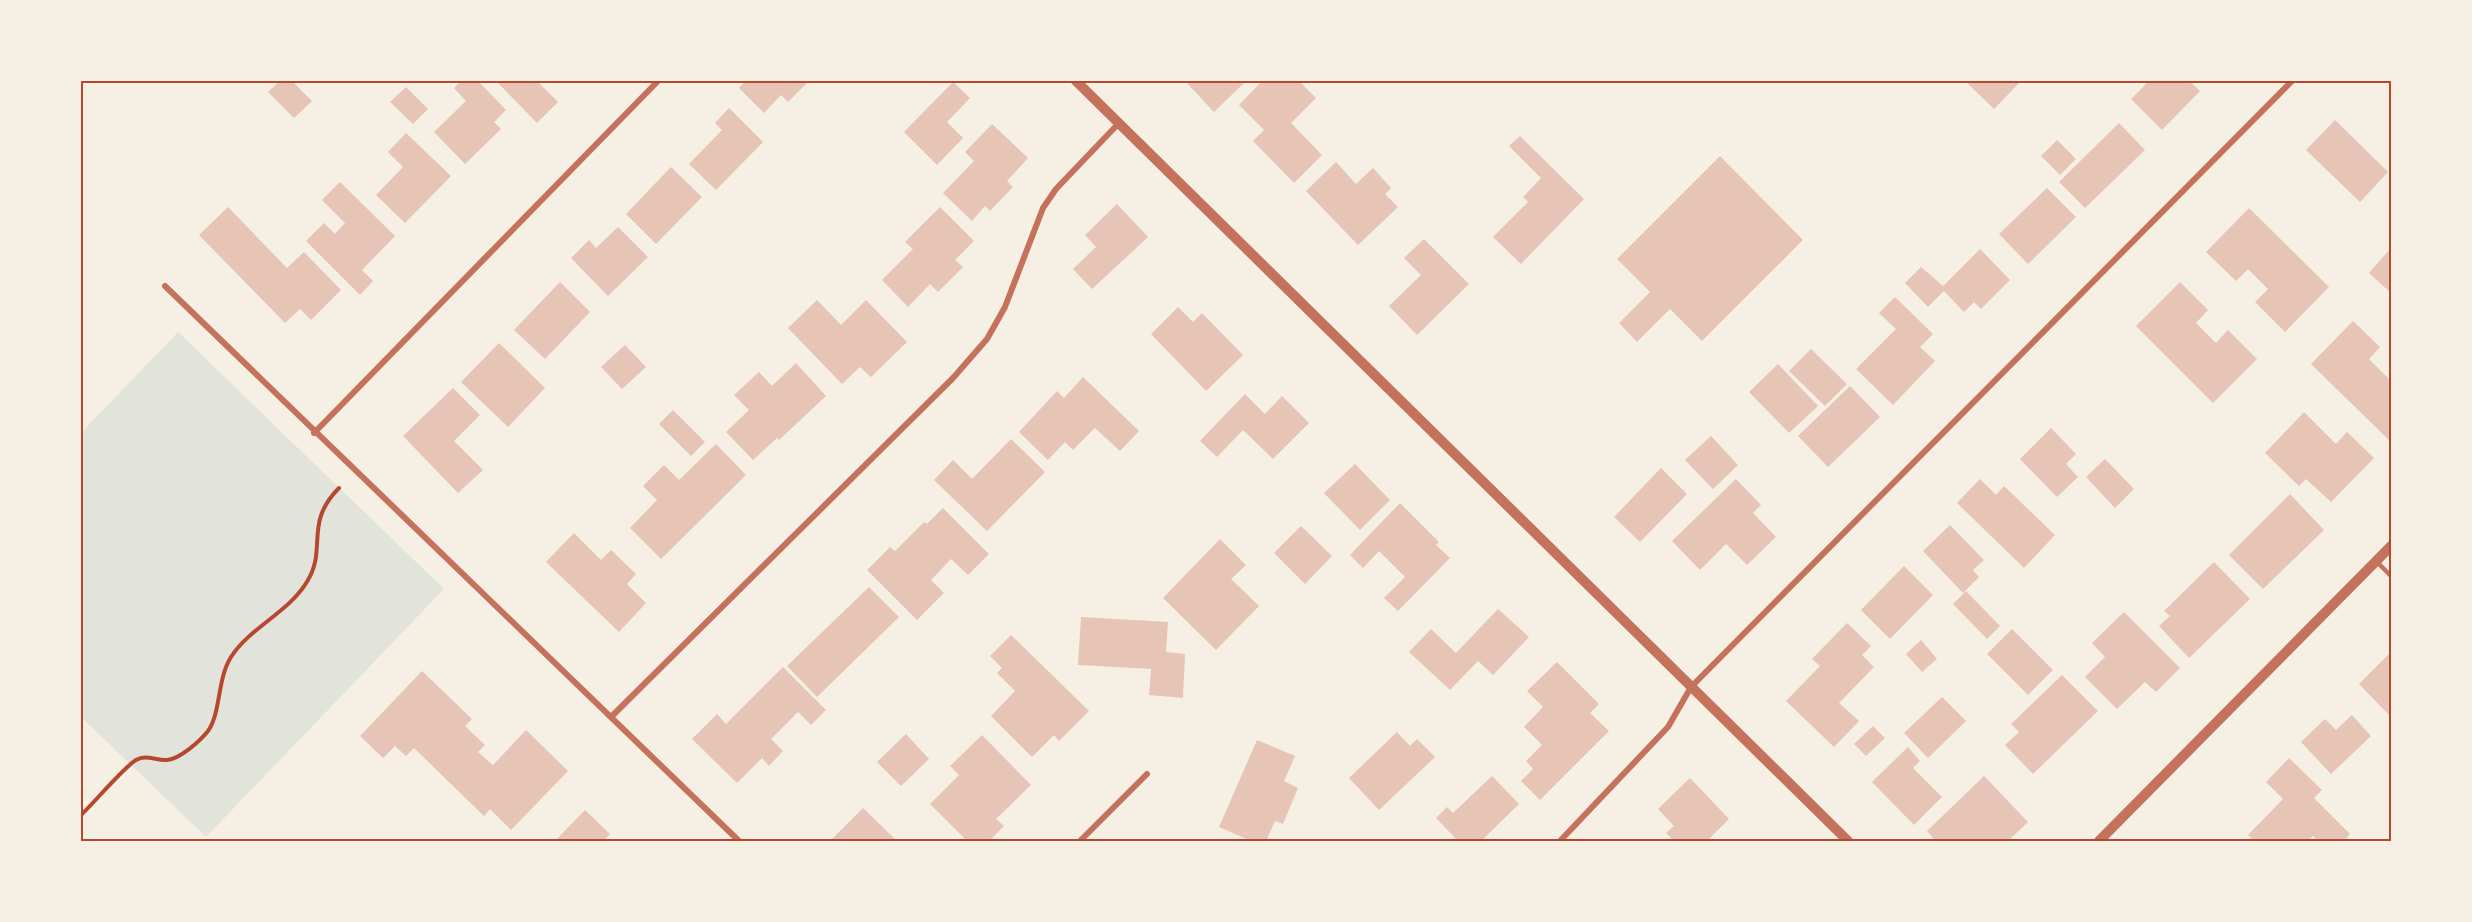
<svg xmlns="http://www.w3.org/2000/svg" width="2472" height="922" font-family="Arial,sans-serif">
<style>
.green{fill:#e2e4dc}
.building{fill:#e6c5b7}
.lines{fill:none;stroke-linecap:round;stroke-linejoin:round}
.path{stroke:#b5482f;stroke-width:4}
.service{stroke:#c5725c;stroke-width:4.5}
.minor{stroke:#c5725c;stroke-width:6}
.tertiary{stroke:#c5725c;stroke-width:10}
.neatline{fill:none;stroke:#b5482f;stroke-width:2}
</style>
<rect width="100%" height="100%" fill="#f6efe4"/>
<polygon class="green" points="178,332 444,589 206,837 81,717 81,433"/>
<g class="building">
<polygon points="280,81 292,81 312,101 294,118 268,92"/>
<polygon points="461,81 478,81 506,110 494,122 501,129 465,164 434,132 466,101 454,88"/>
<polygon points="496,81 537,81 558,102 537,123"/>
<polygon points="745,81 809,81 788,102 781,95 764,113 739,88"/>
<polygon points="1185,81 1246,81 1214,112"/>
<polygon points="1262,81 1299,81 1316,98 1291,123 1322,155 1294,183 1253,141 1264,130 1239,105"/>
<polygon points="1965,81 2021,81 1994,109"/>
<polygon points="2149,81 2189,81 2200,91 2162,130 2131,99"/>
<polygon points="953,82 970,98 947,122 963,138 937,165 904,132"/>
<polygon points="406,87 428,109 413,124 390,102"/>
<polygon points="729,108 763,142 716,190 689,164 722,130 715,123"/>
<polygon points="2335,120 2388,172 2360,202 2306,150"/>
<polygon points="2119,123 2145,150 2085,208 2059,182"/>
<polygon points="992,124 1028,158 1007,181 1013,187 990,211 985,206 972,221 943,193 974,161 965,152"/>
<polygon points="406,133 451,176 405,223 376,195 403,167 388,152"/>
<polygon points="1520,136 1584,199 1521,264 1493,237 1528,202 1523,197 1541,178 1509,146"/>
<polygon points="2057,140 2076,159 2060,175 2041,156"/>
<polygon points="1720,156 1803,240 1702,341 1670,309 1637,342 1619,323 1650,292 1617,259"/>
<polygon points="1336,162 1356,184 1373,168 1391,188 1385,194 1398,207 1358,245 1306,191"/>
<polygon points="671,167 702,197 656,244 626,214"/>
<polygon points="340,182 395,236 362,270 373,281 360,295 306,241 324,223 335,234 345,223 322,200"/>
<polygon points="2047,188 2076,217 2028,264 1999,234"/>
<polygon points="1117,204 1148,237 1092,289 1073,269 1096,247 1085,235"/>
<polygon points="228,207 287,268 304,252 341,290 311,320 300,309 285,323 199,235"/>
<polygon points="940,207 974,241 955,260 963,267 938,292 930,284 908,307 882,280 913,249 905,242"/>
<polygon points="2249,208 2329,287 2285,332 2255,302 2268,289 2248,269 2236,281 2206,252"/>
<polygon points="618,227 648,257 608,296 571,258 589,240 596,248"/>
<polygon points="1424,239 1469,284 1417,335 1389,306 1421,275 1404,258"/>
<polygon points="2391,248 2391,293 2369,273"/>
<polygon points="1980,249 2010,280 1981,309 1974,302 1964,312 1944,291 1928,307 1905,283 1921,267 1943,286"/>
<polygon points="560,282 590,312 545,359 514,330"/>
<polygon points="2180,282 2208,310 2196,323 2216,343 2228,330 2257,359 2213,403 2136,326"/>
<polygon points="1895,297 1933,334 1920,347 1935,361 1893,405 1856,369 1896,329 1879,313"/>
<polygon points="817,300 841,325 866,300 907,342 871,377 860,367 842,384 788,328"/>
<polygon points="1178,307 1193,322 1202,313 1243,355 1206,391 1151,334"/>
<polygon points="2353,321 2380,347 2369,359 2391,381 2391,442 2311,364"/>
<polygon points="499,343 545,388 508,427 461,382"/>
<polygon points="625,345 646,367 622,389 601,367"/>
<polygon points="1811,349 1847,384 1825,406 1789,371"/>
<polygon points="796,363 826,396 779,440 777,438 753,460 726,432 749,410 734,395 759,372 772,386"/>
<polygon points="1778,364 1818,406 1789,433 1749,392"/>
<polygon points="1083,377 1139,431 1120,451 1095,428 1073,450 1065,442 1048,460 1019,432 1057,391 1064,398"/>
<polygon points="1850,386 1880,417 1828,467 1798,436"/>
<polygon points="453,388 480,415 454,441 483,470 458,493 403,436"/>
<polygon points="1245,394 1265,414 1282,396 1309,423 1273,459 1243,430 1217,457 1200,441"/>
<polygon points="673,410 705,442 691,456 659,424"/>
<polygon points="2304,412 2336,444 2347,432 2374,458 2331,502 2306,479 2299,486 2265,453"/>
<polygon points="2051,428 2076,454 2066,464 2078,477 2057,497 2020,459"/>
<polygon points="1711,436 1738,465 1713,489 1685,460"/>
<polygon points="1011,439 1045,472 987,531 934,480 953,460 972,479"/>
<polygon points="716,444 746,475 661,559 630,528 657,500 643,486 664,465 679,480"/>
<polygon points="2105,459 2134,489 2115,508 2086,477"/>
<polygon points="1355,464 1390,500 1360,530 1324,493"/>
<polygon points="1661,468 1687,494 1640,542 1614,517"/>
<polygon points="1736,479 1761,505 1753,513 1776,537 1747,565 1726,544 1700,570 1672,541"/>
<polygon points="1980,479 1996,495 2004,486 2055,535 2024,568 1957,503"/>
<polygon points="2290,494 2324,530 2263,589 2229,555"/>
<polygon points="1400,503 1439,542 1436,545 1450,558 1398,611 1384,598 1405,577 1379,551 1363,568 1350,555"/>
<polygon points="943,508 989,554 968,575 951,559 931,580 944,593 917,620 867,570 890,547 895,551 924,522 927,524"/>
<polygon points="1950,525 1984,560 1973,570 1979,577 1963,593 1923,551"/>
<polygon points="1301,526 1332,556 1305,584 1274,553"/>
<polygon points="574,533 601,560 611,550 636,574 627,584 646,603 619,632 546,562"/>
<polygon points="1220,539 1246,565 1231,579 1259,606 1216,650 1163,598"/>
<polygon points="2214,562 2250,599 2189,658 2159,626 2170,616 2164,611"/>
<polygon points="1904,566 1933,595 1890,639 1861,610"/>
<polygon points="869,587 899,617 817,697 787,666"/>
<polygon points="1966,591 2000,626 1987,639 1953,604"/>
<polygon points="1498,609 1529,637 1493,675 1478,661 1450,690 1409,652 1431,629 1456,653"/>
<polygon points="2124,612 2180,668 2156,692 2145,682 2117,709 2085,677 2105,657 2092,643"/>
<polygon points="1081,617 1168,622 1166,652 1185,654 1183,698 1149,695 1151,669 1078,665"/>
<polygon points="1847,623 1871,646 1862,655 1874,667 1839,703 1859,721 1834,747 1786,701 1820,666 1812,659"/>
<polygon points="2012,629 2053,670 2028,695 1987,654"/>
<polygon points="1011,635 1089,711 1059,741 1054,735 1032,757 991,716 1015,691 997,673 1002,668 990,656"/>
<polygon points="1921,640 1937,659 1922,672 1906,654"/>
<polygon points="2390,653 2391,655 2391,717 2359,684"/>
<polygon points="1557,662 1599,704 1590,713 1609,731 1540,800 1521,781 1533,769 1526,761 1542,745 1524,727 1543,707 1527,691"/>
<polygon points="783,667 826,710 811,725 798,712 771,739 783,751 769,766 762,758 737,783 692,739 717,714 726,724"/>
<polygon points="422,671 472,719 465,726 485,745 478,752 493,765 526,730 568,771 511,830 490,809 484,816 414,748 406,756 395,746 383,758 360,736"/>
<polygon points="2062,675 2098,711 2033,774 2005,745 2019,732 2011,724"/>
<polygon points="1942,697 1966,721 1928,758 1904,733"/>
<polygon points="2352,715 2371,736 2331,774 2301,742 2325,719 2336,730"/>
<polygon points="1873,726 1885,738 1866,756 1854,744"/>
<polygon points="1397,732 1410,746 1417,739 1435,757 1379,810 1349,778"/>
<polygon points="906,734 929,759 901,786 877,762"/>
<polygon points="982,735 1031,785 996,819 1004,826 989,841 967,841 930,804 959,775 950,766"/>
<polygon points="1257,740 1295,756 1284,781 1298,788 1283,824 1275,821 1266,841 1251,841 1219,827"/>
<polygon points="1908,747 1920,761 1913,768 1942,797 1914,825 1872,782"/>
<polygon points="2289,758 2322,790 2314,798 2350,834 2344,841 2318,841 2313,836 2308,841 2254,841 2248,835 2283,799 2266,782"/>
<polygon points="1492,776 1519,804 1481,841 1458,841 1436,818 1447,807 1453,813"/>
<polygon points="1984,776 2028,822 2008,841 1936,841 1927,831"/>
<polygon points="1690,778 1729,819 1707,841 1674,841 1666,833 1674,826 1658,809"/>
<polygon points="863,808 897,841 830,841"/>
<polygon points="585,810 610,834 604,841 555,841"/>
</g>
<g class="lines">
<path class="path" d="M81 815C93 804 124 767 136 760 146 754 157 761 167 760 180 759 200 741 208 731 221 713 217 679 231 657 250 627 290 612 308 580 327 548 304 523 339 488"/>
<polyline class="service" points="2376,561 2391,576"/>
<g class="minor">
<polyline points="165,286 739,841"/>
<polyline points="314,433 658,81"/>
<polyline points="611,717 953,378 987,339 1005,307 1043,208 1056,189 1118,124"/>
<polyline points="1080,841 1147,774"/>
<polyline points="1560,841 1668,727 1691,687 2292,81"/>
</g>
<g class="tertiary">
<polyline points="1076,81 1848,841"/>
<polyline points="2099,841 2391,546"/>
</g>
</g>
<rect width="2472" height="922" fill="none" stroke="#f6efe4" stroke-width="165"/>
<rect x="82" y="82" width="2308" height="758" class="neatline"/>
</svg>
